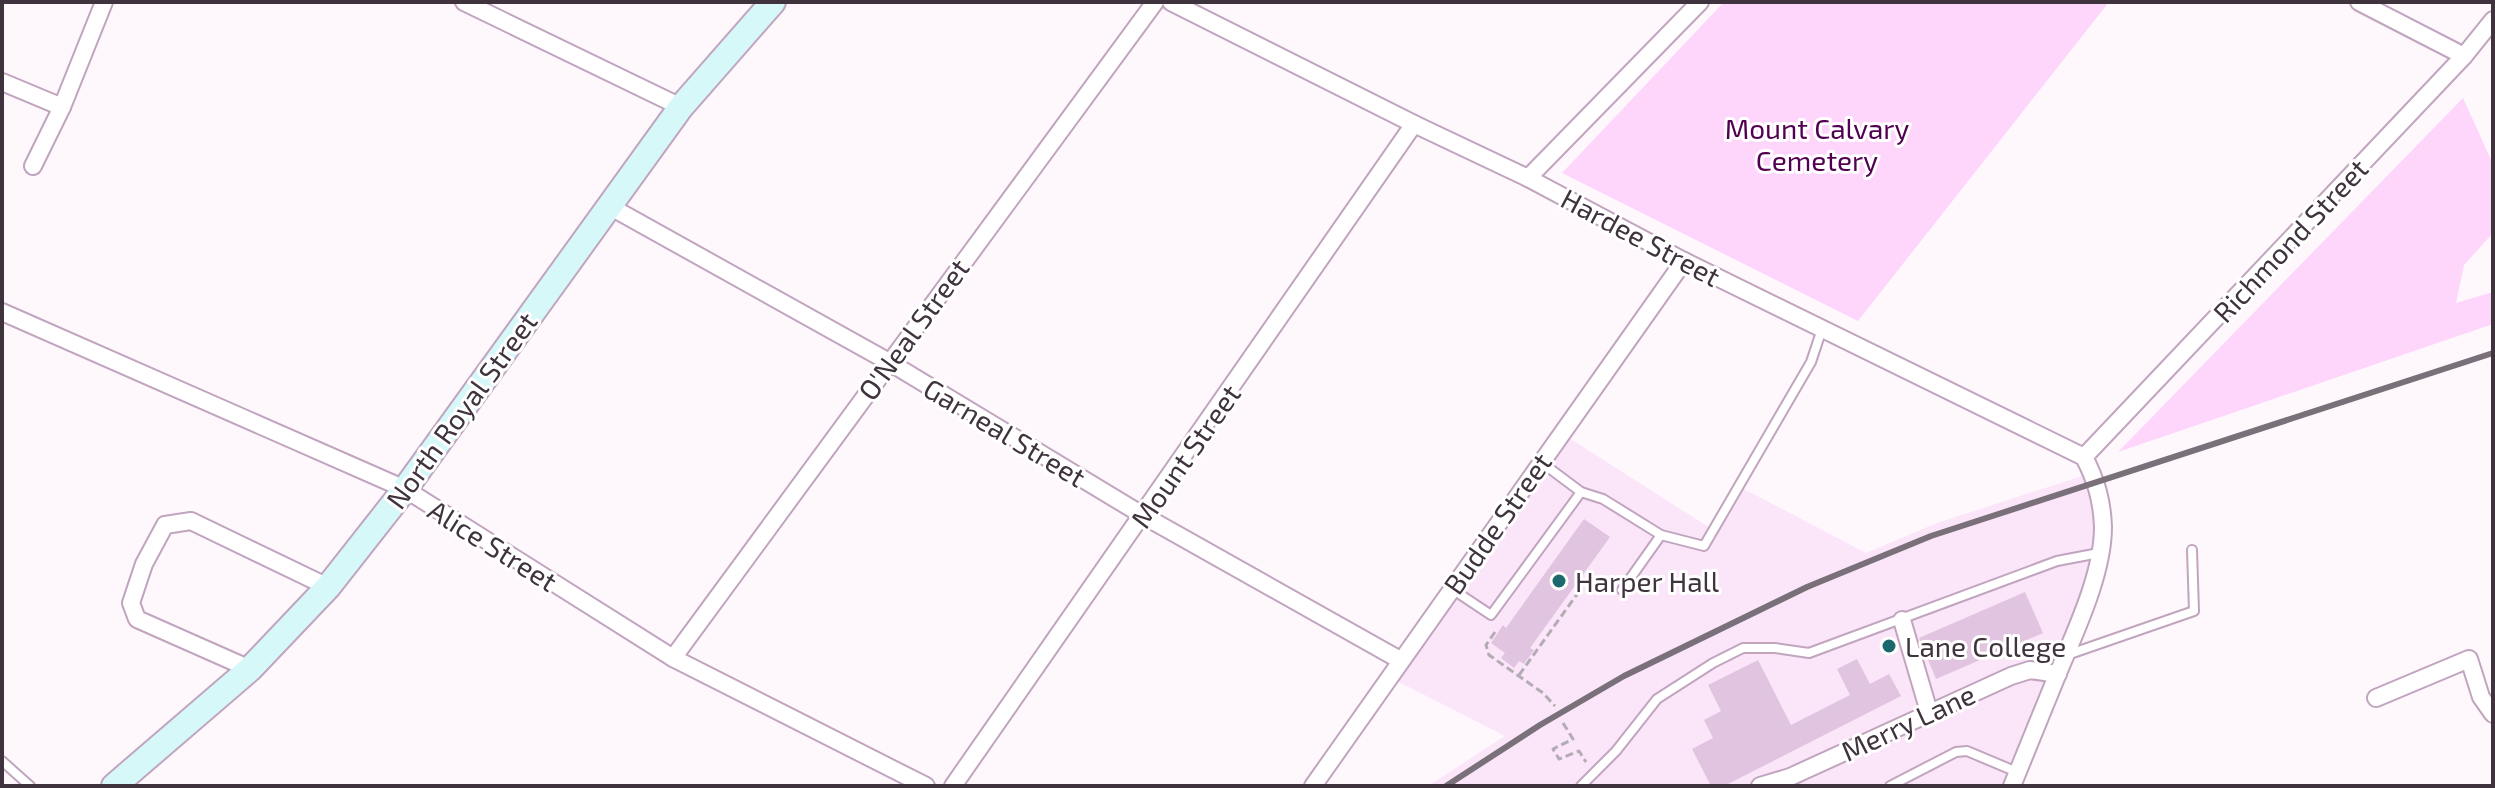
<svg xmlns="http://www.w3.org/2000/svg" width="2495" height="788" font-family="'Exo 2',sans-serif">
<style>
.built{fill:#fbe5f9}
.green{fill:#fed5fb}
.building{fill:#e1c4df}
.lines{fill:none;stroke-linecap:round;stroke-linejoin:round}
.service-casing{stroke:#c1a5bf;stroke-width:12}
.minor-casing{stroke:#c1a5bf;stroke-width:20}
.secondary-casing{stroke:#c1a5bf;stroke-width:28}
.path{stroke:#b4acb3;stroke-width:3;stroke-dasharray:8 4;stroke-linecap:butt}
.service{stroke:#fff;stroke-width:8}
.minor{stroke:#fff;stroke-width:16}
.secondary{stroke:#d6f8f9;stroke-width:24}
.rail{stroke:#7a7079;stroke-width:6}
.poi-dot{fill:#1c696d;stroke:#fff;stroke-width:3}
.labels{text-anchor:middle;dominant-baseline:central;stroke-width:6;stroke-linejoin:round;paint-order:stroke}
.park-label{font-size:28px;fill:#520051;stroke:#fff}
.street-label{font-size:28px;fill:#3f333e;stroke:#fff}
.poi-label{font-size:28px;fill:#3f333e;stroke:#fff;text-anchor:start}
</style>
<rect width="100%" height="100%" fill="#fef8fd"/>
<polygon class="built" points="1569,438 1718,533 1744,489 1866,553 1937,523 2082,476 2092,493 2096,508 2096,534 2087,583 2008,786 1428,786 1505,736 1395,680"/>
<g class="green">
<polygon points="1724,2 2109,2 1858,321 1562,173"/>
<polygon points="2463,98 2493,164 2493,233 2464,265 2456,303 2493,292 2493,324 2118,452"/>
</g>
<g class="building">
<polygon points="1584,519 1610,537 1530,648 1534,650 1524,664 1519,661 1514,668 1501,658 1505,653 1491,643 1503,625 1506,628"/>
<polygon points="2025,592 2043,633 1936,679 1919,638"/>
<polygon points="1857,659 1870,684 1889,674 1901,696 1724,786 1711,786 1692,749 1713,738 1704,720 1721,711 1708,685 1758,660 1791,725 1850,695 1837,669"/>
</g>
<g class="lines">
<defs>
<g id="service">
<polyline points="1581,492 1603,499 1661,535 1622,590"/>
<polyline points="1661,535 1704,546 1811,362 1822,329"/>
<polyline points="1452,589 1491,615 1581,492 1541,462"/>
<polyline points="2067,655 2194,611 2192,550"/>
<polyline points="2,761 30,786"/>
<polyline points="1581,786 1616,751 1657,699 1713,663 1743,648 1775,648 1809,653 2057,561 2099,553"/>
<polyline points="1890,786 1956,752 1967,751 2017,772"/>
</g>
<g id="minor">
<polyline points="464,2 681,107"/>
<path d="M1171 2 1414 124 1528 178 1684 261 2084 457C2096 480 2102 500 2103 527 2103 575 2074 634 2056 678 2041 714 2027 750 2012 786"/>
<polyline points="2359,2 2464,56"/>
<polyline points="2,82 62,107"/>
<polyline points="33,166 62,107 104,2"/>
<polyline points="1528,178 1700,2"/>
<polyline points="609,206 889,362 1144,516 1400,660"/>
<polyline points="2,312 405,489 673,658 926,786"/>
<polyline points="2084,457 2464,56 2493,20"/>
<polyline points="1902,620 1929,712"/>
<polyline points="673,658 1155,2"/>
<polyline points="250,669 137,619 131,603 144,564 165,525 191,521 328,587"/>
<polyline points="2376,698 2469,659 2481,697 2493,714"/>
<polyline points="953,786 1414,124"/>
<polyline points="1313,786 1684,261"/>
<polyline points="1760,786 1790,777 2011,676 2030,670 2058,674"/>
</g>
<polyline id="secondary" points="114,786 250,669 328,587 405,489 681,107 773,2"/>
</defs>
<use href="#service" class="service-casing"/>
<use href="#minor" class="minor-casing"/>
<use href="#secondary" class="secondary-casing"/>
<g class="path">
<polyline points="1495,632 1486,645 1489,655 1543,693 1555,706"/>
<polyline points="1519,675 1580,590"/>
<polyline points="1563,723 1573,739 1553,749 1559,759 1579,751 1586,762"/>
</g>
<use href="#service" class="service"/>
<use href="#minor" class="minor"/>
<use href="#secondary" class="secondary"/>
<polyline class="rail" points="1446,786 1540,725 1624,676 1807,587 1931,536 2493,353"/>
</g>
<g class="poi-dot">
<circle cx="1559" cy="581" r="8"/>
<circle cx="1889" cy="646" r="8"/>
</g>
<g class="labels">
<g class="park-label">
<text x="1817" y="128">Mount Calvary<tspan x="1817" dy="32">Cemetery</tspan></text>
</g>
<g class="street-label">
<text transform="translate(1641 237) rotate(28)">Hardee Street</text>
<text transform="translate(2290 240) rotate(-47)">Richmond Street</text>
<text transform="translate(913 329) rotate(-54)">O'Neal Street</text>
<text transform="translate(461 410) rotate(-54)">North Royal Street</text>
<text transform="translate(1005 432) rotate(31)">Garneal Street</text>
<text transform="translate(1185 456) rotate(-55)">Mount Street</text>
<text transform="translate(1497 523) rotate(-55)">Budde Street</text>
<text transform="translate(493 545) rotate(32)">Alice Street</text>
<text transform="translate(1908 722) rotate(-25)">Merry Lane</text>
</g>
<g class="poi-label">
<text x="1575" y="581">Harper Hall</text>
<text x="1905" y="646">Lane College</text>
</g>
</g>
<rect width="2495" height="788" fill="none" stroke="#3f333e" stroke-width="8"/>
</svg>
